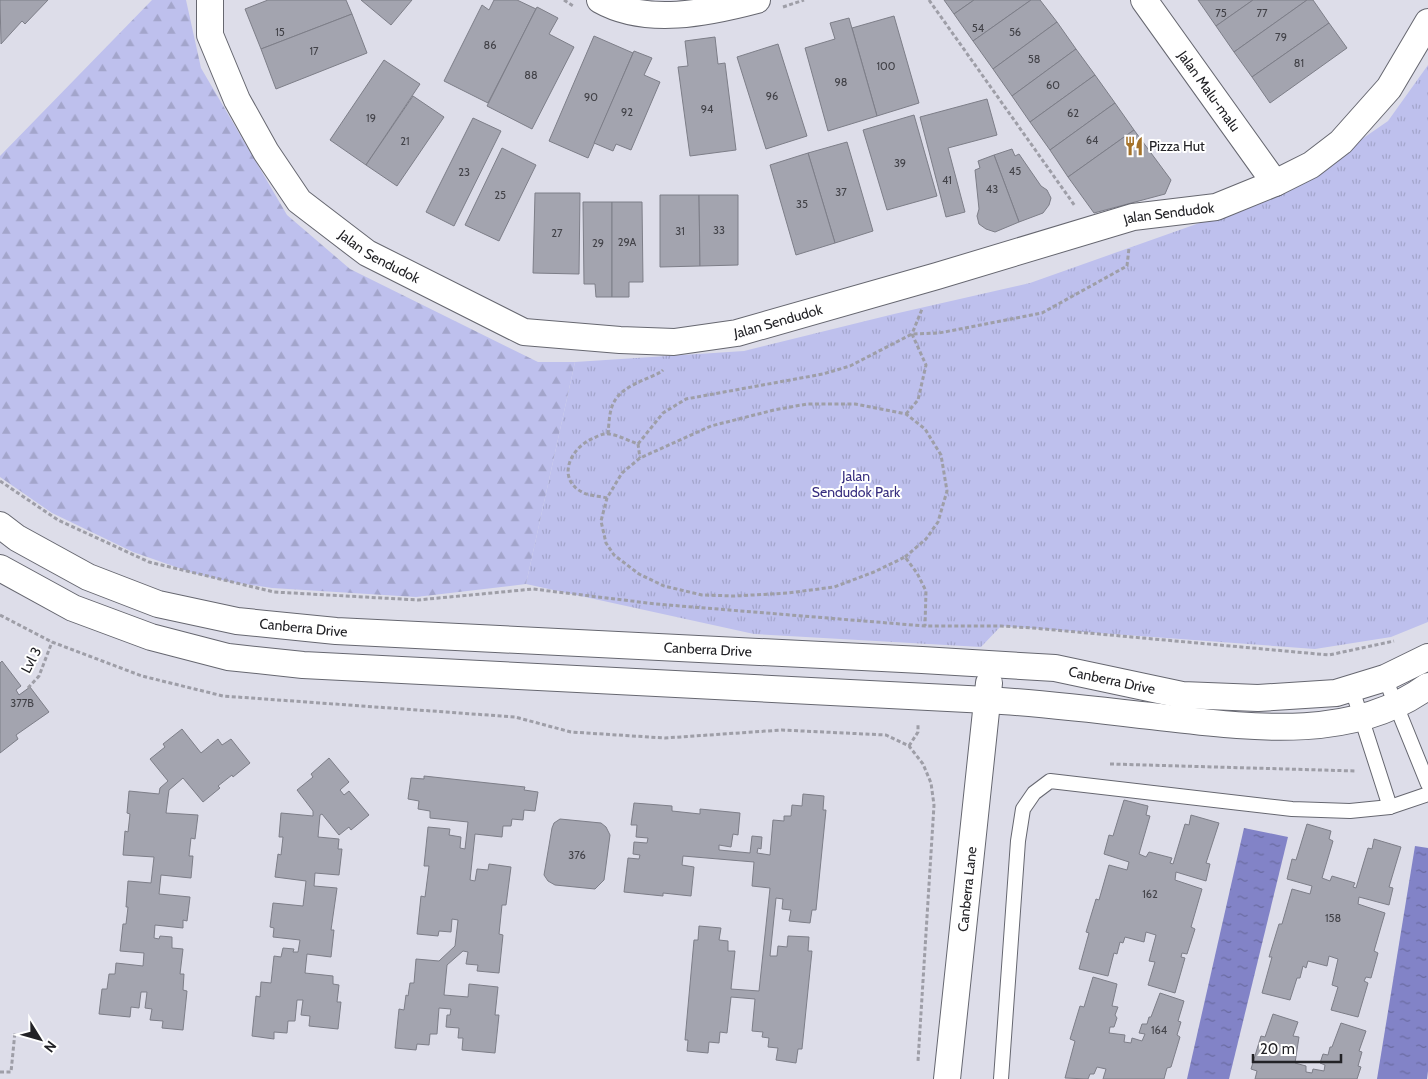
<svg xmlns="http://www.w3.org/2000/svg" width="1428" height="1079" font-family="Cabin,sans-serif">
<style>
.grass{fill:url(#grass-tufts)}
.forest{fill:url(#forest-firs)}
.water{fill:url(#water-ripples)}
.building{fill:#a3a4af;stroke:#7d7e88}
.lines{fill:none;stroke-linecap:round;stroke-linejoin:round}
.service-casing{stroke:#666770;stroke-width:16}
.minor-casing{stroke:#666770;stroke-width:28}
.path{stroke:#9e9ea7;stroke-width:3;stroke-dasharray:4 2.5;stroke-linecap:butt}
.service{stroke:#fff;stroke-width:14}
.minor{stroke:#fff;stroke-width:26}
.labels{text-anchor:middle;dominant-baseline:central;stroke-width:4;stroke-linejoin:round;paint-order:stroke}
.number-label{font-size:11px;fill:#424248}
.street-label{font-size:14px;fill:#222226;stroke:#fff}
.poi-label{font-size:14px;fill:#222226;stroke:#fff;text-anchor:start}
.park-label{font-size:14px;fill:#372e7f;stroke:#fff}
</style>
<defs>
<pattern id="grass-tufts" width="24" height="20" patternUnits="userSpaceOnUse" patternTransform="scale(1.25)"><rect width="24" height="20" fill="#bec0ed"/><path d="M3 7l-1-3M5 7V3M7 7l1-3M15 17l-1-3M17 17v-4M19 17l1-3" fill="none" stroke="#a3a5cb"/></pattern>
<pattern id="forest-firs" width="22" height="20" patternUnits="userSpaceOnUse" patternTransform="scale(1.25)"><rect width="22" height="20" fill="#bec0ed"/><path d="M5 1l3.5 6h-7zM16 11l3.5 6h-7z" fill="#a3a5cb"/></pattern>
<pattern id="water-ripples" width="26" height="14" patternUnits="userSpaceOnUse" patternTransform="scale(1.25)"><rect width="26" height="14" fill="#8283c7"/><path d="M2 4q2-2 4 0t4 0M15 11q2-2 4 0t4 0" fill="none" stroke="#6a6ba1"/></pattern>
</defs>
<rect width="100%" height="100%" fill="#dddde9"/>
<polygon class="grass" points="1428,65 1428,622 1391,637 1315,649 1001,626 981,647 754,634 526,584 575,362 744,351 894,314 1030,283 1284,193 1388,121"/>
<polygon class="forest" points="152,0 186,0 201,68 287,215 350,269 538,362 575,362 526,584 416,597 272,588 231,582 193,573 133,552 52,513 0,477 0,156"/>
<g class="water">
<polygon points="1244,828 1288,837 1229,1079 1187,1079"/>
<polygon points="1415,846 1428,848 1428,1071 1427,1079 1377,1079"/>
</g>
<g class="building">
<polygon points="0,0 48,0 25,24 22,21 1,44"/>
<polygon points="268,0 346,0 352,14 261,49 245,9"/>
<polygon points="361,0 412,0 391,25"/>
<polygon points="494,0 517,0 536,9 488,103 444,81 482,5 489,10"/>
<polygon points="944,0 974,0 954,14"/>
<polygon points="974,0 1031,0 973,41 954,14"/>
<polygon points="1031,0 1040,0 1057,22 993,69 973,41"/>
<polygon points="1198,0 1253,0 1216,26"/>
<polygon points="1253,0 1307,0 1234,52 1216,26"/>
<polygon points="1307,0 1313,0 1329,23 1252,77 1234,52"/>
<polygon points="537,7 558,18 549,34 574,47 532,129 487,106"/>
<polygon points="352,14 367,53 276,89 261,49"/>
<polygon points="894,16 919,103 877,116 852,28"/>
<polygon points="849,18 877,116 828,131 805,48 835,39 830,23"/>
<polygon points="1057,22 1076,49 1012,96 993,69"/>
<polygon points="1329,23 1347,48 1270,103 1252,77"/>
<polygon points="594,36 633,53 588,158 549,141"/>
<polygon points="715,37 718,64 725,63 736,150 690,156 678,67 688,66 685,41"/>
<polygon points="778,44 807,136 766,149 737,57"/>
<polygon points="1076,49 1095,75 1030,122 1012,96"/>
<polygon points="634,51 652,58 644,75 660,82 631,150 616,144 613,151 594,143"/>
<polygon points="384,60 420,84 366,165 330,140"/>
<polygon points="1095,75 1115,103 1050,150 1030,122"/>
<polygon points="413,96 444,117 397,186 366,165"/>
<polygon points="987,99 997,135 948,148 965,212 946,217 920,117"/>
<polygon points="1115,103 1134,130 1068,177 1050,150"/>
<polygon points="914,115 937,196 887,210 863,130"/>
<polygon points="473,118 501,131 454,226 426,212"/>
<polygon points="1134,130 1171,180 1165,194 1094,213 1068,177"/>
<polygon points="847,142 873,231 835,243 808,153"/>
<polygon points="502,148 536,165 499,241 465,225"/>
<polygon points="1012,149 1015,156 1019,154 1041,186 1047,190 1051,198 1049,205 1043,213 1019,222 994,155"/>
<polygon points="808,153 835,243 796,255 770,165"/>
<polygon points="994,155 1019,222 995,232 986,229 979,224 977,216 979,209 975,170 980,168 978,161"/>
<polygon points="535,193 580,193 579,274 533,273"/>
<polygon points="660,195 699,195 700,266 660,267"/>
<polygon points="699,195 738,195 738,265 700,266"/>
<polygon points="583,202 612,202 612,297 596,297 595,284 584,284"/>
<polygon points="612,202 642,202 643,282 629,282 629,297 612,297"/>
<polygon points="2,661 21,686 16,690 19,695 30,687 49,712 16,735 18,739 0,753 0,663"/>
<polygon points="182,729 201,753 218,739 222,745 231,739 250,763 233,777 232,775 218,786 220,788 203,802 183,778 169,790 166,813 198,815 195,839 191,838 189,856 193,856 191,878 161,875 159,894 190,897 187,921 183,920 183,928 155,925 154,938 159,939 160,936 172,937 172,948 183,949 180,974 184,974 183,990 187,991 183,1030 162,1028 163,1021 150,1020 152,1009 145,1008 147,992 141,992 139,1008 131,1007 130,1017 99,1014 102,989 107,989 109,974 115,974 116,963 143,966 144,953 120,951 123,924 126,924 128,907 126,907 128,881 151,883 154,857 123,855 125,831 128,832 130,814 127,813 129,791 159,794 160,788 168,781 150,759 165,747 163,744"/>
<polygon points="329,758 349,782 340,790 344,795 349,791 369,815 351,830 349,827 339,835 322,814 320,815 318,837 339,839 338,849 342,849 339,875 315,873 314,886 337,888 331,930 334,930 331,957 307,954 305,973 333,976 333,984 339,985 337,1002 341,1002 338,1029 309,1026 310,1016 301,1015 303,1000 297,1000 295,1021 288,1021 287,1033 274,1032 274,1039 252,1036 256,996 260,997 261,982 271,983 274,956 281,957 283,948 294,949 293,952 298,952 300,940 273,937 274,928 270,927 273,903 303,906 306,881 275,877 278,854 281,855 283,837 279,837 281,813 313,816 313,811 297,790 313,777 311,774"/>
<polygon points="424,776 525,787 524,790 538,792 535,811 524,810 523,820 512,819 511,826 503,826 502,837 475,834 470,880 475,881 477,869 488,870 489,864 511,867 506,905 502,905 499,934 503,935 499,973 477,971 478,965 466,964 468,952 463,951 447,965 444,995 468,997 469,984 498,987 495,1015 499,1015 495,1053 462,1050 463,1038 458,1038 459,1028 446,1027 447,1015 450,1015 451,1009 439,1008 437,1034 430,1034 429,1045 417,1044 416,1050 395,1048 399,1009 404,1010 406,995 408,996 410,983 414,983 416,959 439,961 455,946 458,920 452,919 451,932 439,931 438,936 417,934 421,896 425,897 429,866 424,866 428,827 450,829 449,835 461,837 460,848 465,849 468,822 430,818 430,811 418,809 419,801 408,799 411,778 424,779"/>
<polygon points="803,794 824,796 823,810 826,810 816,910 812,910 810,923 789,921 791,910 782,909 783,899 776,898 770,956 777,956 778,946 787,947 788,936 809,937 808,951 812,951 802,1049 798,1049 796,1063 776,1060 778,1048 768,1047 769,1038 762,1037 763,1032 752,1031 755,999 731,997 727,1033 720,1032 719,1043 709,1042 708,1053 687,1051 688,1040 685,1040 694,940 698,940 699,926 721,928 719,940 728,941 728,951 735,951 731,989 759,991 770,888 752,886 754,862 683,856 682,865 694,867 691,896 663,893 663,896 624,892 628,858 639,859 640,855 633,854 634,842 647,843 648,838 636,837 637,825 631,825 634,803 672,806 672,811 700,814 700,809 740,813 738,835 733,834 731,847 719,845 719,850 750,853 752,836 762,837 761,849 758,848 757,853 770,855 773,820 784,821 784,816 791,816 792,805 802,806"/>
<polygon points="1124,800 1148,806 1146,815 1150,816 1139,854 1146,857 1149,852 1172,858 1170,863 1173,864 1185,824 1189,825 1191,815 1219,823 1206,863 1210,864 1206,881 1176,872 1175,880 1202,889 1191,927 1195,929 1187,954 1182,953 1181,957 1185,958 1175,993 1148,985 1155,962 1149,961 1156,935 1146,932 1144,942 1125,937 1123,943 1120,942 1117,954 1114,953 1108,976 1079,969 1089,933 1086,932 1096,899 1099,900 1109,865 1127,870 1129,862 1104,854 1109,835 1113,836"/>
<polygon points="560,819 601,823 606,827 610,835 604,880 595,889 555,885 548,881 544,875 552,828 554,823"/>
<polygon points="1307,824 1331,831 1329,839 1333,841 1322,878 1330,881 1332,876 1355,883 1353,887 1356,888 1368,848 1372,849 1374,839 1401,847 1389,887 1393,888 1389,905 1359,897 1358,904 1385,913 1374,951 1378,953 1371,978 1366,977 1364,981 1368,983 1358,1017 1331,1010 1338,987 1332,985 1338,959 1329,956 1327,966 1308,961 1306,968 1303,966 1300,978 1297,978 1290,1000 1262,993 1272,957 1269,957 1279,924 1282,924 1292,889 1310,894 1312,886 1287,879 1292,859 1296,860"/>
<polygon points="1093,977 1117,984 1112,1006 1118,1007 1115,1015 1117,1018 1114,1027 1110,1027 1109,1033 1125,1035 1124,1042 1131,1043 1132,1038 1142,1041 1145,1034 1139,1033 1142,1024 1147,1024 1149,1017 1151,1017 1160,993 1184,1001 1178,1021 1181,1022 1177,1035 1180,1037 1171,1067 1167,1068 1164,1079 1103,1079 1106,1069 1097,1067 1094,1074 1090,1074 1088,1079 1065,1078 1075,1041 1070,1039 1080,1006 1084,1007"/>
<polygon points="1273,1014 1298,1022 1293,1036 1299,1037 1295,1063 1306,1066 1306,1072 1312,1073 1313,1069 1324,1071 1325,1065 1320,1063 1323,1054 1328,1055 1330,1047 1332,1047 1341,1023 1366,1031 1359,1051 1362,1052 1358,1066 1361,1067 1357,1079 1255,1079 1257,1071 1251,1069 1261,1036 1265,1037"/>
</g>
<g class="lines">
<defs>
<g id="service">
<polyline points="1385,678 1428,784"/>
<polyline points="1352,689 1390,807"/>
<polyline points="1001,1079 1018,841 1023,809 1034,793 1050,781 1292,809 1350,811 1390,807 1428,794"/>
</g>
<g id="minor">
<path id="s1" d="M210 0V35L237 100 266 152 299 201 367 253 524 332 620 340 674 342 737 333 937 276 1133 217 1216 207 1275 183 1311 165 1341 142 1389 88 1428 22"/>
<path d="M600 0C646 26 708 13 757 0"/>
<path id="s2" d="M1144 0 1275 183"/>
<path id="s3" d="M0 525 17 538 88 577 158 604 237 621 336 631 922 660 1055 668 1182 695 1258 698 1336 693 1385 678 1428 657"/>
<path d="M0 568 73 608 151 637 228 657 303 665 987 700C1039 703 1090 709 1141 715 1235 725 1347 746 1428 686"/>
<path id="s4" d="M947 1079 989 683"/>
</g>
</defs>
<use href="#service" class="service-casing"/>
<use href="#minor" class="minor-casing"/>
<g class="path">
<polyline points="564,0 573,6"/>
<polyline points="929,0 1075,206"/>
<polyline points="783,7 804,0"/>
<polyline points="906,414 918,400 926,365 912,334 922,309"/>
<path d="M608 434C609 424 609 411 614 402 622 386 646 380 661 372L663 370"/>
<polyline points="638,444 663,413 686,399 823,374 850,366 912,334 939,333 1042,313 1127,266 1129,248"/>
<polyline points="0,481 58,520 149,562 274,592 418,600 533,589 656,604 925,626 1001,626 1033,628 1329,655 1394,641"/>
<path d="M607 498C600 496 590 496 584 493 555 480 570 447 594 438 598 436 603 433 609 434 618 435 629 441 638 444L640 458"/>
<polyline points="905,557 926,539 938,522 947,491 941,455 925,429 906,414 855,404 807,404 774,410 711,426 640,458 622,473 607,498 601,521 606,543 614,555 639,574 664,586 702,595 735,596 788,593 834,587 874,572 905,557 917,573 926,591 925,626"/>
<polyline points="0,615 52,642 142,676 223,696 515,717 571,732 665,738 782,730 886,735 909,746 923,764 931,783 934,805 918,1061"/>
<polyline points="28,688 39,676 52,642"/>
<polyline points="909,746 918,732 918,725"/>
<polyline points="1110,764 1356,771"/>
<polyline points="0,1072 11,1072 15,1032"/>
</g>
<use href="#service" class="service"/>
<use href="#minor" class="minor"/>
</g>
<defs>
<symbol id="restaurant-bare" viewBox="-9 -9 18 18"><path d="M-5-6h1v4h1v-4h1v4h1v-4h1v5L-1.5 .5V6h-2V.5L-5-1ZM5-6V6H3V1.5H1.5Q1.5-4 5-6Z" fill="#a57229" stroke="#fff" stroke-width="2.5" paint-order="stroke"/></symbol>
</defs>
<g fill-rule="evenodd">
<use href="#restaurant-bare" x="1120" y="132" width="28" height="28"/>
</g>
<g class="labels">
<g class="number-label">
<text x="1221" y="13">75</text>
<text x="1262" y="13">77</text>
<text x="978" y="28">54</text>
<text x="280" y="32">15</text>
<text x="1015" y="32">56</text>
<text x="1281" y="37">79</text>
<text x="490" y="45">86</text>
<text x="314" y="51">17</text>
<text x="1034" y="59">58</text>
<text x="1299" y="63">81</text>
<text x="886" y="66">100</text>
<text x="531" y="75">88</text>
<text x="841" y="82">98</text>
<text x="1053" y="85">60</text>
<text x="772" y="96">96</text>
<text x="591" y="97">90</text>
<text x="707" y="109">94</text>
<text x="627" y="112">92</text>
<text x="1073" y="113">62</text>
<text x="371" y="118">19</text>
<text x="1092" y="140">64</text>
<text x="405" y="141">21</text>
<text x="900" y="163">39</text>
<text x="1015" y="171">45</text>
<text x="464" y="172">23</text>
<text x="947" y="180">41</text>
<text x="992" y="189">43</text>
<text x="841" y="192">37</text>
<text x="500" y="195">25</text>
<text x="802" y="204">35</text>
<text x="719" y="230">33</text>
<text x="680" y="231">31</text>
<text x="557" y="233">27</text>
<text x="627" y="242">29A</text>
<text x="598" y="243">29</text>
<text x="22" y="703">377B</text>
<text x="577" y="855">376</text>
<text x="1150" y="894">162</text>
<text x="1333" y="918">158</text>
<text x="1159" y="1030">164</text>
</g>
<g class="street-label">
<text stroke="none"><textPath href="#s2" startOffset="112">Jalan Malu-malu</textPath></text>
<text stroke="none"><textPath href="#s1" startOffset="1148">Jalan Sendudok</textPath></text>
<text stroke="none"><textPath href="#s1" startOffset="322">Jalan Sendudok</textPath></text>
<text stroke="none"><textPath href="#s1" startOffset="742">Jalan Sendudok</textPath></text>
<text stroke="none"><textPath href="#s3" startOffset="325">Canberra Drive</textPath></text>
<text stroke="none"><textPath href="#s3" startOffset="730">Canberra Drive</textPath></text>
<text transform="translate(31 660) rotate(-63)">Lvl 3</text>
<text stroke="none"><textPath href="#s3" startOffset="1136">Canberra Drive</textPath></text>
<text stroke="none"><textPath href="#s4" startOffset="191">Canberra Lane</textPath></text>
</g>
<g class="poi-label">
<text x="1149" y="146">Pizza Hut</text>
</g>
<g class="park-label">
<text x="856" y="476">Jalan<tspan x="856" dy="16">Sendudok Park</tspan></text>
</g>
</g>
<g transform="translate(40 1039) rotate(127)" stroke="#ffffff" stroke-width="4" paint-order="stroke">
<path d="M0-4L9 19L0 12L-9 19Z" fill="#222226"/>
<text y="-8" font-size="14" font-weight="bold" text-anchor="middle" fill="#222226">N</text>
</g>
<path d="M1253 1054v8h88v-8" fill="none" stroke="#222226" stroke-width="2.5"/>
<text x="1260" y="1054" font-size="15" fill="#222226" stroke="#ffffff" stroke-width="4" paint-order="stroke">20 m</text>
</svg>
